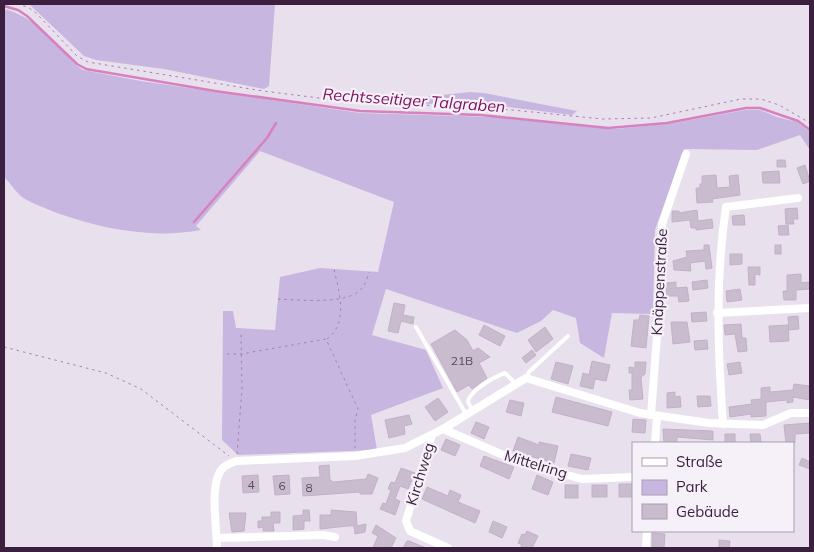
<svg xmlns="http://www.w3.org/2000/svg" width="814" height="552" font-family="Mulish,sans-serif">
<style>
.green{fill:#c7b6e0}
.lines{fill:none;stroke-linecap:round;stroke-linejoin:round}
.stream{stroke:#d881bf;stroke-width:2.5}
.building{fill:#c8bcce;stroke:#c1b2c7}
.path{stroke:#aa7db4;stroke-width:1;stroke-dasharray:2.5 4;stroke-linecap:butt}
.lane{stroke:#fff;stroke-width:4}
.street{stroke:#fff;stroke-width:8}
.labels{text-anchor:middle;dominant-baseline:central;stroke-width:4.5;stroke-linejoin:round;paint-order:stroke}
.number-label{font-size:12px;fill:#5e4663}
.street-label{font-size:15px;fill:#3b1f3f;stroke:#f6f1f9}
.water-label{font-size:16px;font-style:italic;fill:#82125f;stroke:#f6f1f9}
</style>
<rect width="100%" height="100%" fill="#e9e0ed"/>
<g class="green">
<polygon points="29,4 275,4 269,86 264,89 164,69 96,60 84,56"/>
<path d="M4 9C34 16 55 43 76 65L83 70 141 81 360 113 494 117 616 129 674 123 745 110H760L777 117 797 122 810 132V150L800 135 757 150 684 149 655 230 653 311 650 314 612 313 604 358 580 343 576 318 553 310 541 321 517 333 386 289 372 335 426 350 443 388 371 415 377 450 238 455 222 440 223 311H233L236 328 275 330 280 277 320 268 378 272 394 202 260 151 196 226 201 230C152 239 103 229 57 213 46 208 32 204 22 197 15 191 10 183 4 177Z"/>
<polygon points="470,92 484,93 577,111 572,115 508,107 410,103 407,99"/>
</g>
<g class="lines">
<g class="stream">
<polyline points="4,6 18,10 27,16 77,64 86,69 215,91 360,111 481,115 608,128 667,123 746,108 760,108 798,121 810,130"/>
<polyline points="194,222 267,138 276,123"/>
</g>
</g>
<g class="building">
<polygon points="777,160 785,160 786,167 777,167"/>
<polygon points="805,165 810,181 803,184 797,168"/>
<polygon points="779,171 780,183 763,183 762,172"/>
<polygon points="716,175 717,188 730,187 729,176 738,175 740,195 712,199 713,202 697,203 696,188 700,188 700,184 702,184 702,176"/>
<polygon points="797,208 798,219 793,219 794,224 786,224 785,209"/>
<polygon points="697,210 698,221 712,219 713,228 696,230 696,228 691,228 690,220 672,222 672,211 679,211 679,213"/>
<polygon points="744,215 745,225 733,225 732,216"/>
<polygon points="788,225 789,235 779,235 778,226"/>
<polygon points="704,245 709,245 712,268 706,269 705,261 690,263 691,271 674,270 673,261 687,257 686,251 704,250"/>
<rect x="775" y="245" width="6" height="9"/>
<polygon points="730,254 742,254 742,264 730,265"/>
<polygon points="748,267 760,267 760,275 755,274 755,285 749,285"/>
<polygon points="801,274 801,283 810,282 810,289 796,290 796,300 784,300 783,291 787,291 787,275"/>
<polygon points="707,280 708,288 693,290 692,282"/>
<polygon points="676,282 676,288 687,287 689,301 679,302 678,296 666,296 667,283"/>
<polygon points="740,289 742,300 727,302 726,291"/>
<polygon points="394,303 405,305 403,315 414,317 413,324 401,321 398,333 388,331"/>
<polygon points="706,312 707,321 692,322 691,313"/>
<polygon points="640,315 649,316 646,348 631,346 634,320 639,320"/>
<polygon points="798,316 799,329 789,330 788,317"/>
<polygon points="671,322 687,322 690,342 673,344"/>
<polygon points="741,324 742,338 746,338 747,351 738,352 735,334 725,335 724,325"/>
<polygon points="484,325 505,336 500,346 479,335"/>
<polygon points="788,325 789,341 770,342 769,326"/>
<polygon points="545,327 553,339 536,352 528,340"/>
<polygon points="455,330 467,340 473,351 478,348 490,357 479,363 487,378 472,389 469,385 457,392 431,344"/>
<polygon points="707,340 708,349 695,350 694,341"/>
<polygon points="532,350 536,355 526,363 522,358"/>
<polygon points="592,361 610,365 606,381 595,379 593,389 580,386 583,373 589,375"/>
<polygon points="556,362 573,366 568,384 551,379"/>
<polygon points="635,362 646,362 645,374 641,377 643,399 630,400 629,390 632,390 632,373 629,373 629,367 635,368"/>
<polygon points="740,362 742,373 729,375 727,364"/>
<polygon points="794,384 810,386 810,400 793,397 793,402 787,403 787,400 766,402 766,416 751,417 751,414 730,417 729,407 752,404 751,400 761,399 761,388 770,387 770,392 793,390"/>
<polygon points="675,392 675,397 680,396 681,407 667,408 667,393"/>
<polygon points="697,396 710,396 711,406 698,407"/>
<polygon points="556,397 612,412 608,426 552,412"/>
<polygon points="438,398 448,412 435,421 425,407"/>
<polygon points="510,400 524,403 521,416 506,412"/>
<polygon points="409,415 412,424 404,426 405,434 389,438 385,420"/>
<polygon points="633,419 646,420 645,433 632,432"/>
<polygon points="476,422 489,427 484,439 471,433"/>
<polygon points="810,423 810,433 795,434 795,443 786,443 784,425"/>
<polygon points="663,429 713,431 713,440 677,437 677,443 664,443"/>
<rect x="725" y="434" width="10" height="9"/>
<polygon points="750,434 760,434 761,443 751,443"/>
<polygon points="518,437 539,445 539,442 558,446 554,463 513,451"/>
<polygon points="446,439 460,445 455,456 441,450"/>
<polygon points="571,454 591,458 588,470 568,466"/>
<polygon points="484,456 514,467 509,479 480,466"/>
<polygon points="802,458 810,462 810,469 799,465"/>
<polygon points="329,465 330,480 333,482 366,479 368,474 378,478 372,494 360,494 360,492 303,496 302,478 320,477 319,466"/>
<polygon points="401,468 415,473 408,489 400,486 395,499 400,501 395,515 380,509 383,503 386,504 391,490 388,489 391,482 395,483"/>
<polygon points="258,475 259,492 243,493 242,476"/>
<polygon points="289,475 290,494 275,495 273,476"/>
<polygon points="537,475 553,482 548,495 532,489"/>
<rect x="619" y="484" width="14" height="13"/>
<rect x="565" y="485" width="13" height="13"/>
<rect x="592" y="485" width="15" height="12"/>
<polygon points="427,487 448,496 450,490 461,495 458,502 480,511 475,523 422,499"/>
<polygon points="303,510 309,510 310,521 304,521 304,529 293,530 293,516 303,515"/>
<polygon points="331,510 356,512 357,526 366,524 365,532 355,534 354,526 348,526 320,529 320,515 331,515"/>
<polygon points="271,512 280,512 280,523 273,523 274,531 263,531 263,527 258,528 258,521 262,521 262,517 271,517"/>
<polygon points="229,513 246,513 244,531 232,532"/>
<polygon points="493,521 507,527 502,538 489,532"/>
<polygon points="376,525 396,538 391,548 373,548 378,536 372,533"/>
<polygon points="527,531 538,536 532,548 520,548 522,545 518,543 522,534 525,535"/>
<polygon points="652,533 665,534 664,548 652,547"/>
<polygon points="719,540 730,541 729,548 719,548"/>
<polygon points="407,541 409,541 426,548 403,548"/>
</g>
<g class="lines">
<g class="path">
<polyline points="17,4 28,7 36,13 77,56 88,62 263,91 343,101 502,109 603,119 651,118 741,99 761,99 779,105 810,123"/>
<path d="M278 299C298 300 342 304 358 292 365 287 367 279 369 272"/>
<path d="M327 339C349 323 339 292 334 269"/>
<polyline points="4,347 106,373 141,389 229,456"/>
<polyline points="227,354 241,354 326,339 358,409 355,420 355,448"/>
<polyline points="237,454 242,389 241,334"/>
</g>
<g class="lane">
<polyline points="416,327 466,414"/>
<polyline points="526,378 529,372 568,336"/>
<path d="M473 411 468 402C469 391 494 377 505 373L516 384"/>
</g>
<g class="street">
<polyline points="717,313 810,308"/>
<polyline points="651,415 661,283 662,224 686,154"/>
<path d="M723 424C718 351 715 280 726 207L798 198"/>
<polyline points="443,429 522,463 582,479 633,477"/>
<polyline points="432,435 406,521 410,531 448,548"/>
<polyline points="655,443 657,417"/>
<polyline points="217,538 323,535 335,537"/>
<path d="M217 548C217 529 209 483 222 469 225 465 232 463 236 461L355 456 405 448 443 429 526 378 640 413 709 423 763 425 791 413H810"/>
<polyline points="646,548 647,531"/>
</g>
</g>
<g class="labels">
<g class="number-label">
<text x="462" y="360">21B</text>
<text x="251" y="484">4</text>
<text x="282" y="485">6</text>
<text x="309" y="487">8</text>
</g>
<g class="street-label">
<text transform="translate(659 282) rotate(-87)">Knäppenstraße</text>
<text transform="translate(536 464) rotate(17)">Mittelring</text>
<text transform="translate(420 474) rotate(-73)">Kirchweg</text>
</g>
<g class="water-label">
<text transform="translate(414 100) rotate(4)">Rechtsseitiger Talgraben</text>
</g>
</g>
<rect width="814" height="552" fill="none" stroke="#3b1f3f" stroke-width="10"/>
<rect x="632" y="442" width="162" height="90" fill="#f6f1f9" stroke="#ab9daf"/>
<rect x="642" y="458" width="25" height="8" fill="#ffffff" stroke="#ab9daf"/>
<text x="676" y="467" font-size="15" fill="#3b1f3f">Straße</text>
<rect x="642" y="480" width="25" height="15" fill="#c7b6e0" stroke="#ab9daf"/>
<text x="676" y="492" font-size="15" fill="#3b1f3f">Park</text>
<rect x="642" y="504" width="25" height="15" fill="#c8bcce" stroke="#ab9daf"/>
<text x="676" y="517" font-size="15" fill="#3b1f3f">Gebäude</text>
</svg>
